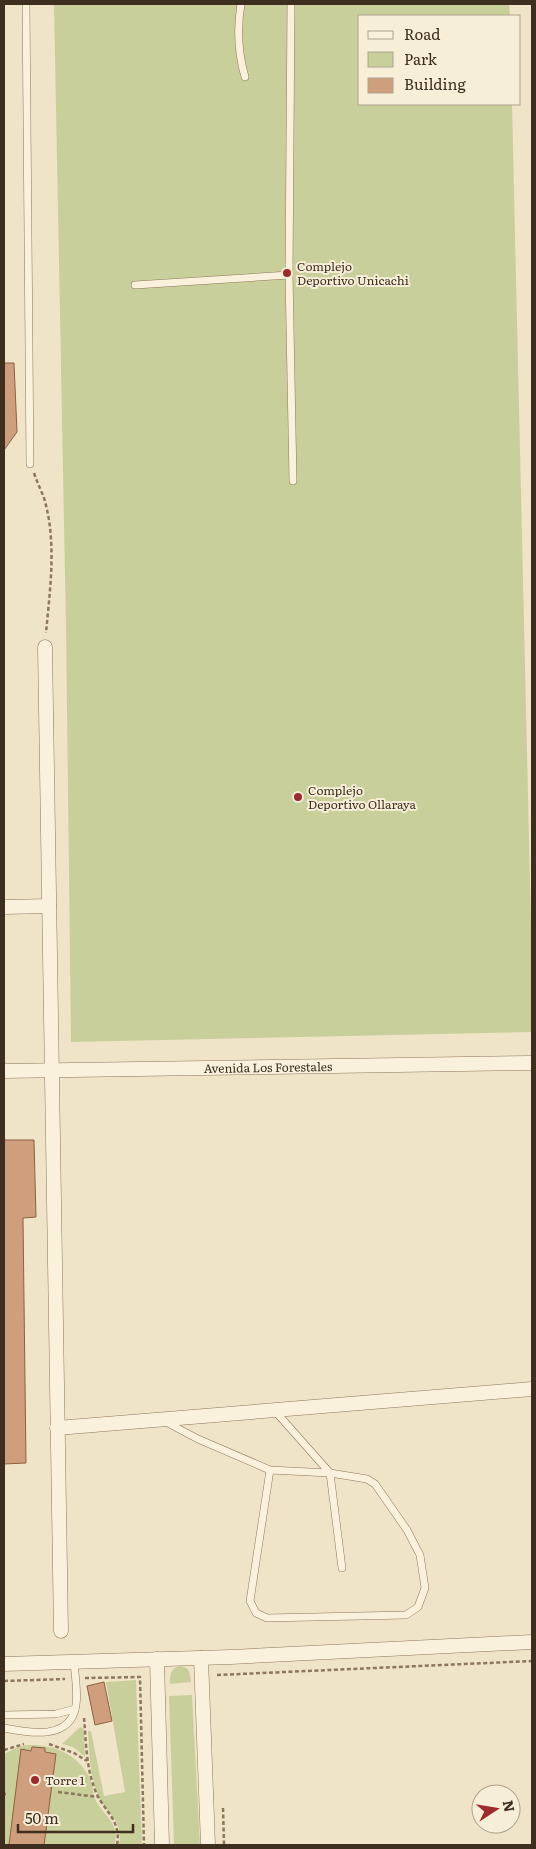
<svg xmlns="http://www.w3.org/2000/svg" width="536" height="1849" font-family="Literata,serif">
<style>
.green{fill:#c9cf9b}
.building{fill:#cf9f7d;stroke:#8d5f41}
.lines{fill:none;stroke-linecap:round;stroke-linejoin:round}
.service-casing{stroke:#8d765c;stroke-width:8}
.minor-casing{stroke:#8d765c;stroke-width:15}
.path{stroke:#8d765c;stroke-width:2.5;stroke-dasharray:4 2.5;stroke-linecap:butt}
.service{stroke:#faf1dc;stroke-width:7}
.minor{stroke:#faf1dc;stroke-width:14}
.poi-dot{fill:#9e2a2b;stroke:#f7eed8;stroke-width:2}
.labels{text-anchor:middle;dominant-baseline:central;stroke-width:4;stroke-linejoin:round;paint-order:stroke}
.poi-label{font-size:12px;fill:#3d2e20;stroke:#f7eed8;text-anchor:start}
.street-label{font-size:12px;fill:#3d2e20;stroke:#f7eed8}
</style>
<rect width="100%" height="100%" fill="#f0e4c8"/>
<g class="green">
<polygon points="54,4 509,4 510,16 360,16 360,104 512,104 532,967 532,1032 71,1042 66,627"/>
<path d="M180 1666C190 1667 190 1673 191 1682L170 1684C170 1675 170 1668 180 1666Z"/>
<path d="M136 1680 142 1845H119C123 1815 106 1816 97 1793 90 1774 89 1752 88 1731H91L104 1796 125 1792 106 1682Z"/>
<polygon points="192,1695 200,1845 174,1845 169,1696"/>
<polygon points="80,1727 84,1729 85,1757 73,1747 62,1744"/>
<path d="M28 1745C52 1744 76 1753 88 1775 93 1782 92 1792 96 1801 106 1818 119 1822 115 1845H4V1754L18 1747Z"/>
</g>
<g class="building">
<polygon points="4,363 14,363 17,432 4,450"/>
<polygon points="4,1140 34,1140 36,1217 23,1218 26,1463 4,1464"/>
<polygon points="104,1682 112,1721 95,1725 87,1686"/>
<polygon points="32,1747 45,1748 45,1752 56,1754 44,1845 9,1845 21,1749 31,1751"/>
</g>
<g class="lines">
<defs>
<g id="service">
<polyline points="26,4 30,464"/>
<path d="M241 4C237 28 238 53 245 77"/>
<polyline points="291,4 289,275 293,481"/>
<polyline points="135,285 289,275"/>
<polyline points="275,1411 330,1473 342,1568"/>
<polyline points="164,1421 198,1439 270,1470 330,1473 367,1479 375,1484 407,1530 420,1555 425,1588 418,1607 406,1615 267,1618 256,1613 250,1601 270,1470"/>
<polyline points="4,1715 56,1714 75,1709"/>
<path d="M4 1728C29 1733 71 1741 76 1705 78 1692 75 1676 74 1662"/>
</g>
<g id="minor">
<polyline points="45,647 61,1631"/>
<polyline points="4,907 49,906"/>
<path id="s1" d="M4 1071 532 1063"/>
<polyline points="57,1428 532,1389"/>
<polyline points="201,1658 208,1845"/>
<polyline points="157,1659 162,1845"/>
<polyline points="4,1664 231,1657 532,1642"/>
</g>
</defs>
<use href="#service" class="service-casing"/>
<use href="#minor" class="minor-casing"/>
<g class="path">
<path d="M34 473C37 482 41 490 44 498 57 541 50 589 46 633"/>
<polyline points="217,1675 532,1661"/>
<polyline points="85,1678 140,1677 144,1845"/>
<polyline points="4,1681 65,1679"/>
<path d="M84 1718C86 1740 86 1765 94 1787 101 1810 122 1818 117 1845"/>
<polyline points="49,1744 74,1753 87,1761"/>
<polyline points="4,1750 24,1744"/>
<polyline points="58,1792 98,1797"/>
<polyline points="4,1794 6,1794"/>
<polyline points="223,1808 224,1845"/>
</g>
<use href="#service" class="service"/>
<use href="#minor" class="minor"/>
</g>
<g class="poi-dot">
<circle cx="287" cy="273" r="5"/>
<circle cx="298" cy="797" r="5"/>
<circle cx="35" cy="1780" r="5"/>
</g>
<g class="labels">
<g class="poi-label">
<text x="297" y="266">Complejo<tspan x="297" dy="14">Deportivo Unicachi</tspan></text>
<text x="308" y="790">Complejo<tspan x="308" dy="14">Deportivo Ollaraya</tspan></text>
<text x="45" y="1780">Torre 1</text>
</g>
<g class="street-label">
<text stroke="none"><textPath href="#s1" startOffset="264">Avenida Los Forestales</textPath></text>
</g>
</g>
<rect width="536" height="1849" fill="none" stroke="#3d2e20" stroke-width="10"/>
<rect x="358" y="15" width="162" height="90" fill="#f7eed8" stroke="#ada18e"/>
<rect x="368" y="31" width="25" height="8" fill="#faf1dc" stroke="#ada18e"/>
<text x="404" y="40" font-size="15" fill="#3d2e20">Road</text>
<rect x="368" y="52" width="25" height="15" fill="#c9cf9b" stroke="#ada18e"/>
<text x="404" y="65" font-size="15" fill="#3d2e20">Park</text>
<rect x="368" y="78" width="25" height="15" fill="#cf9f7d" stroke="#ada18e"/>
<text x="404" y="90" font-size="15" fill="#3d2e20">Building</text>
<g transform="translate(496 1809) rotate(78)"><circle r="24" fill="#f7eed8" stroke="#ada18e"/>
<path d="M0-4L9 19L0 12L-9 19Z" fill="#9e2a2b"/>
<text y="-8" font-size="14" font-weight="bold" text-anchor="middle" fill="#3d2e20">N</text>
</g>
<path d="M18 1824v8h115v-8" fill="none" stroke="#3d2e20" stroke-width="2.5"/>
<text x="25" y="1824" font-size="15" fill="#3d2e20" stroke="#f7eed8" stroke-width="4" paint-order="stroke">50 m</text>
</svg>
